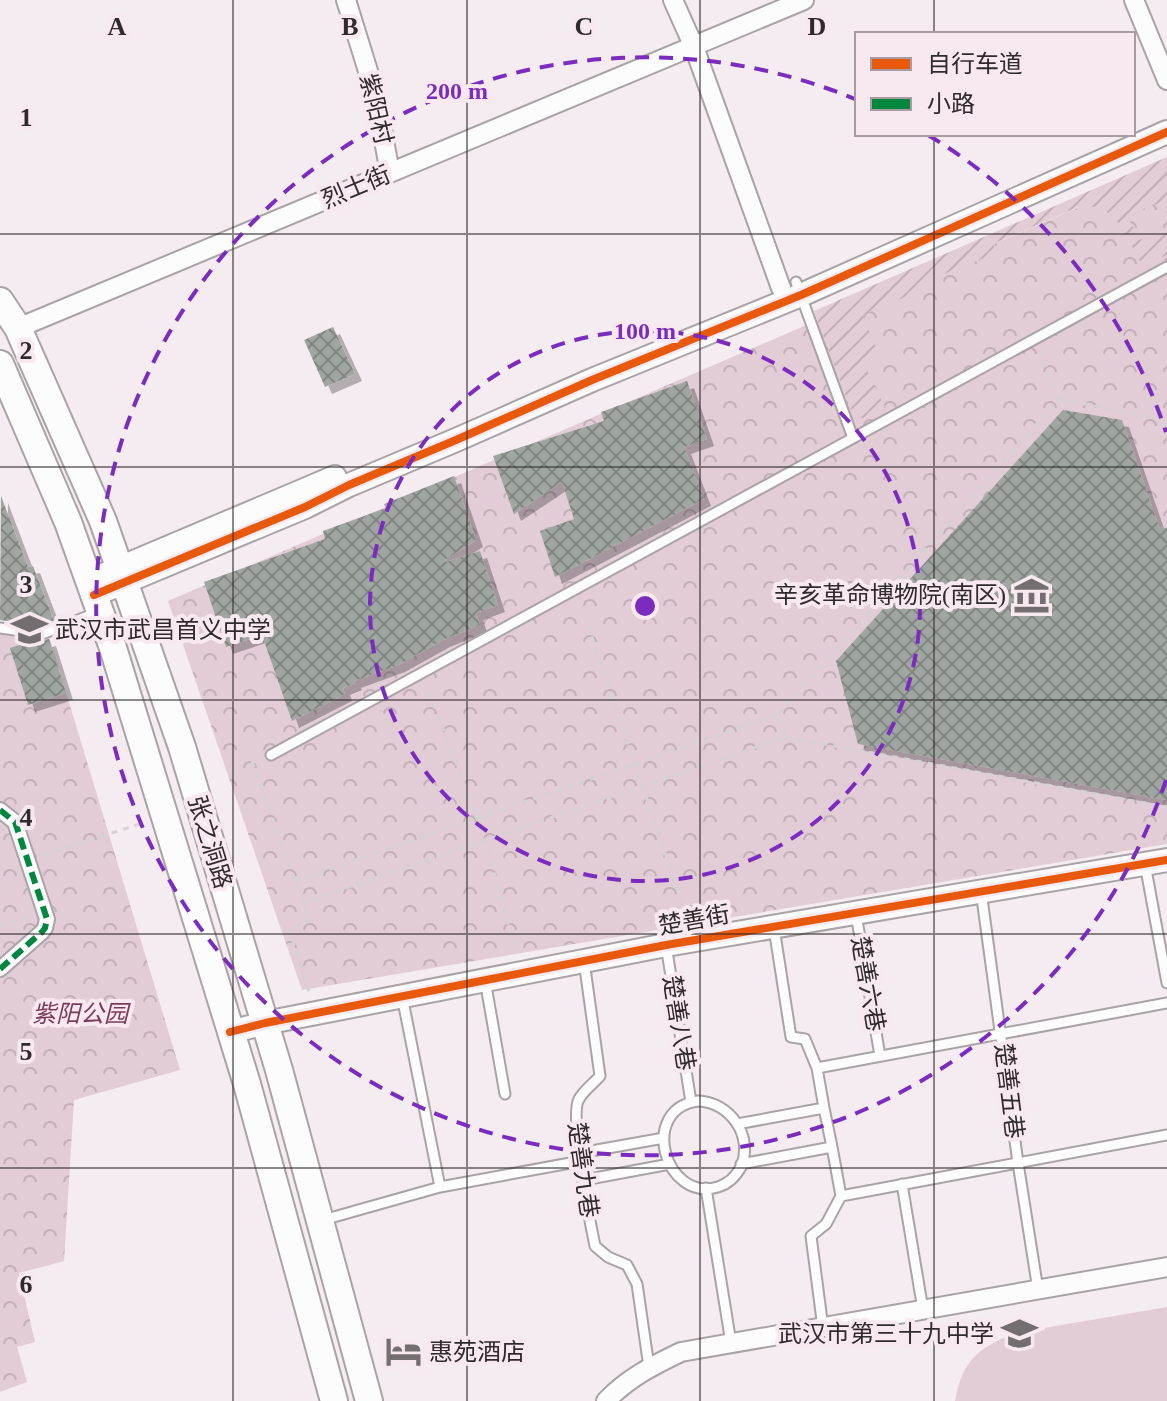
<svg xmlns="http://www.w3.org/2000/svg" width="1167" height="1401" viewBox="0 0 1167 1401" font-family="'Times New Roman','Noto Sans SC',serif">
<style>
.forest{fill:url(#forest-crowns)}
.garden{fill:url(#garden-furrows)}
.pitch{fill:#e2ccd6}
.building{fill:url(#building-cross-hatch);filter:url(#shadow)}
.lines{fill:none;stroke-linecap:round;stroke-linejoin:round}
.service-casing{stroke:#a9a3a6;stroke-width:13}
.pedestrian-casing{stroke:#a9a3a6;stroke-width:18}
.minor-casing{stroke:#a9a3a6;stroke-width:22}
.tertiary-casing{stroke:#a9a3a6;stroke-width:26}
.secondary-casing{stroke:#a9a3a6;stroke-width:30}
.path{stroke:#d5d2d4;stroke-width:3;stroke-dasharray:6 6;stroke-linecap:butt}
.service{stroke:#fdfcfd;stroke-width:9}
.pedestrian{stroke:#fdfcfd;stroke-width:14}
.minor{stroke:#fdfcfd;stroke-width:18}
.tertiary{stroke:#fdfcfd;stroke-width:22}
.secondary{stroke:#fdfcfd;stroke-width:26}
.quiet{stroke:#00873e;stroke-width:6;stroke-dasharray:12 6;stroke-linecap:butt}
.cycleway-casing{stroke:#f8e8ef;stroke-width:13}
.cycleway{stroke:#e8590c;stroke-width:8}
.grid{fill:none;stroke:#2f2a2c;stroke-width:2;stroke-opacity:0.55}
.ring{fill:none;stroke:#7b2cbf;stroke-width:4;stroke-dasharray:14 10}
.labels{text-anchor:middle;stroke-width:8;stroke-linejoin:round;paint-order:stroke}
.street-label{font-size:24px;fill:#2f2a2c;stroke:#f8e8ef}
.poi-label{font-size:24px;fill:#2f2a2c;stroke:#f8e8ef;text-anchor:end}
.park-label{font-size:24px;font-style:italic;fill:#7a3a5c;stroke:#f8e8ef}
.grid-label{font-size:26px;text-anchor:middle;font-weight:bold;fill:#2f2a2c;stroke:#f8e8ef;stroke-width:8;stroke-linejoin:round;paint-order:stroke}
.centre{fill:#7b2cbf;stroke:#f8e8ef;stroke-width:4}
.ring-label{font-size:24px;text-anchor:middle;font-weight:bold;fill:#7b2cbf;stroke:#f8e8ef;stroke-width:8;stroke-linejoin:round;paint-order:stroke}
</style>
<defs>
<pattern id="forest-crowns" width="20" height="18" patternUnits="userSpaceOnUse" patternTransform="scale(2)"><rect width="20" height="18" fill="#e2ccd6"/><path d="M2 6a3 3 0 1 1 6 0M12 15a3 3 0 1 1 6 0" fill="none" stroke="#c2afb8"/></pattern>
<pattern id="garden-furrows" width="10" height="10" patternUnits="userSpaceOnUse" patternTransform="scale(2)"><rect width="10" height="10" fill="#e2ccd6"/><path d="M-1 1l2-2M0 10L10 0M9 11l2-2" fill="none" stroke="#c2afb8"/></pattern>
<pattern id="building-cross-hatch" width="8" height="8" patternUnits="userSpaceOnUse" patternTransform="scale(2)"><rect width="8" height="8" fill="#a0a6a2"/><path d="M0 0l8 8M0 8l8-8" fill="none" stroke="#838784"/></pattern>
<filter id="shadow"><feDropShadow dx="7" dy="7" stdDeviation="0" flood-color="#0004"/></filter>
</defs>
<rect width="100%" height="100%" fill="#f4ecf0"/>
<path class="forest" d="M1167,169V844L302,990L168,601Z
M0,633L37,639L49,636L180,1070L74,1100L64,1261L19,1273L35,1342L17,1347L27,1382L0,1392Z"/>
<path class="garden" d="M1167,157V214L1162,202L1127,215L1139,240L1165,230L1167,234V255L1145,264L1139,260C1124,233 1116,201 1078,207L993,244L997,253L931,279L933,285L863,315L879,355L863,362L885,407L863,418L853,415L814,311Z"/>
<path class="pitch" d="M1167,1307V1401H955C962,1361 977,1349 1014,1333Z"/>
<path class="building" d="M333,327L355,374L325,387L304,340Z
M687,381L707,439L684,447L704,499L555,577L540,531L574,519L562,482L514,514L493,456L604,421L601,412Z
M1063,410L1122,420L1159,527L1167,528V800L858,744L836,661Z
M454,476L476,540L445,560L446,562L480,551L498,605L476,613L480,625L443,640L398,665L354,681L355,683L343,688L345,694L292,721L262,635L226,647L204,582L325,539L323,531L386,508L384,504Z
M1,496L28,567L33,566L54,621L41,626L0,620Z
M49,639L66,693L28,705L10,648L34,640L42,641Z"/>
<g class="lines">
<defs>
<path id="service" d="M796,282L853,438
M0,628L42,634L96,613
M271,755L1167,267
M1145,864L1167,983
M981,891L1018,1163L1038,1290
M856,914L880,1056
M774,928L791,1037L805,1039L817,1068
M666,945L691,1102
M584,961L600,1076C594,1083 584,1090 579,1099C569,1115 590,1222 595,1246L608,1257L627,1265L637,1284L649,1367
M485,980L505,1094
M402,996L440,1187
M698,1101C730,1102 754,1136 741,1167C736,1176 728,1184 718,1187C665,1203 638,1109 698,1101Z
M824,1108L832,1147
M737,1124L824,1108L817,1068L1167,1003
M580,1153L664,1138
M741,1164L832,1147L841,1196L1167,1135
M584,1180L670,1164
M902,1184L923,1310
M706,1188L731,1343
M323,1220L440,1187L581,1161
M823,1328L811,1236L826,1224L841,1196"/>
<path id="pedestrian" d="M0,810L15,822L47,919L45,928L42,932L0,969"/>
<path id="minor" d="M346,0L376,97L390,173
M673,0L694,47L781,288
M1134,0L1167,80
M18,328L804,0
M606,1401C628,1378 652,1366 681,1352L1167,1267"/>
<path id="tertiary" d="M89,581L335,477
M94,595L305,507L349,485L456,440L592,380L801,295L1167,132
M230,1032L265,1023L666,945L1167,860"/>
<path id="secondary" d="M0,301L18,328L103,521L182,747L279,1070L369,1401
M0,364L68,522L113,648L247,1084L334,1401"/>
</defs>
<use href="#service" class="service-casing"/>
<use href="#pedestrian" class="pedestrian-casing"/>
<use href="#minor" class="minor-casing"/>
<use href="#tertiary" class="tertiary-casing"/>
<use href="#secondary" class="secondary-casing"/>
<path class="path" d="M1059,399L1167,420
M588,625L686,915
M429,692L485,840L514,944
M779,714L1059,399L1041,353
M786,737L1167,807
M252,761L310,921L289,929L310,994
M43,855L143,823
M295,881L779,714L786,737L303,903
M0,926L30,916"/>
<use href="#service" class="service"/>
<use href="#pedestrian" class="pedestrian"/>
<use href="#minor" class="minor"/>
<use href="#tertiary" class="tertiary"/>
<use href="#secondary" class="secondary"/>
<path class="quiet" d="M0,810L15,822L47,919L45,928L42,932L0,969"/>
<defs>
<path id="cycleway" d="M94,595L305,507L349,485L456,440L592,380L801,295L1167,132
M230,1032L265,1023L666,945L1167,860"/>
</defs>
<use href="#cycleway" class="cycleway-casing"/>
<use href="#cycleway" class="cycleway"/>
</g>
<path class="grid" d="M233,0V1401M467,0V1401M700,0V1401M934,0V34M934,134V1401M0,234H1167M0,467H1167M0,700H1167M0,934H1167M0,1168H1167"/>
<g class="ring">
<circle cx="645" cy="606" r="275"/>
<path d="M1166 780A549 549 0 1 1 855 99M928 135A549 549 0 0 1 1166 432"/>
</g>
<defs>
<symbol id="museum-bare" viewBox="-9 -9 18 18"><path d="M0-6L6-3V-2H-6V-3ZM-5-1h2V3h-2ZM-1-1h2V3h-2ZM3-1h2V3H3ZM-6 4H6V6H-6Z" fill="#746e71" stroke="#f8e8ef" stroke-width="2.5" paint-order="stroke"/></symbol>
<symbol id="school-bare" viewBox="-9 -9 18 18"><path d="M0-5L7-2L0 1L-7-2ZM-4 1L0 2.5L4 1V4Q0 6-4 4Z" fill="#746e71" stroke="#f8e8ef" stroke-width="2.5" paint-order="stroke"/></symbol>
<symbol id="hotel-bare" viewBox="-9 -9 18 18"><path d="M-6-4.5h1.5V1H6V5H4.5V3h-9V5H-6ZM-4 0a1.8 1.8 0 1 1 3.6 0ZM.5 0V-2.5h3Q6-2.5 6 0Z" fill="#746e71" stroke="#f8e8ef" stroke-width="2.5" paint-order="stroke"/></symbol>
</defs>
<g fill-rule="evenodd">
<use href="#museum-bare" x="1006" y="570" width="51" height="51"/>
<use href="#school-bare" x="4" y="604" width="51" height="51"/>
<use href="#school-bare" x="994" y="1308" width="51" height="51"/>
<use href="#hotel-bare" x="378" y="1326" width="51" height="51"/>
</g>
<g class="labels">
<g class="street-label">
<text transform="translate(376 109) rotate(77)" y="8">紫阳村</text>
<text transform="translate(356 187) rotate(-23)" y="8">烈士街</text>
<text transform="translate(210 842) rotate(73)" y="8">张之洞路</text>
<text transform="translate(694 920) rotate(-10)" y="8">楚善街</text>
<text transform="translate(868 984) rotate(80)" y="8">楚善六巷</text>
<text transform="translate(679 1023) rotate(81)" y="8">楚善八巷</text>
<text transform="translate(1009 1091) rotate(83)" y="8">楚善五巷</text>
<text transform="translate(583 1170) rotate(82)" y="8">楚善九巷</text>
</g>
<g class="poi-label">
<text x="1006" y="603">辛亥革命博物院(南区)</text>
<text x="55" y="638" text-anchor="start">武汉市武昌首义中学</text>
<text x="994" y="1342">武汉市第三十九中学</text>
<text x="429" y="1360" text-anchor="start">惠苑酒店</text>
</g>
<g class="park-label">
<text x="80" y="1022">紫阳公园</text>
</g>
</g>
<g class="grid-label">
<text x="117" y="35">A</text>
<text x="350" y="35">B</text>
<text x="584" y="35">C</text>
<text x="817" y="35">D</text>
<text x="26" y="126">1</text>
<text x="26" y="359">2</text>
<text x="26" y="593">3</text>
<text x="26" y="826">4</text>
<text x="26" y="1060">5</text>
<text x="26" y="1293">6</text>
</g>
<circle cx="645" cy="606" r="12" class="centre"/>
<g class="ring-label">
<text x="457" y="99">200 m</text>
<text x="645" y="339">100 m</text>
</g>
<rect x="855" y="32" width="280" height="104" fill="#f8e8ef" stroke="#a89ca1" stroke-width="2"/>
<rect x="871" y="58" width="40" height="12" fill="#e8590c" stroke="#a89ca1" stroke-width="2"/>
<text x="927" y="72" font-size="24" fill="#2f2a2c">自行车道</text>
<rect x="871" y="98" width="40" height="12" fill="#00873e" stroke="#a89ca1" stroke-width="2"/>
<text x="927" y="112" font-size="24" fill="#2f2a2c">小路</text>
</svg>
